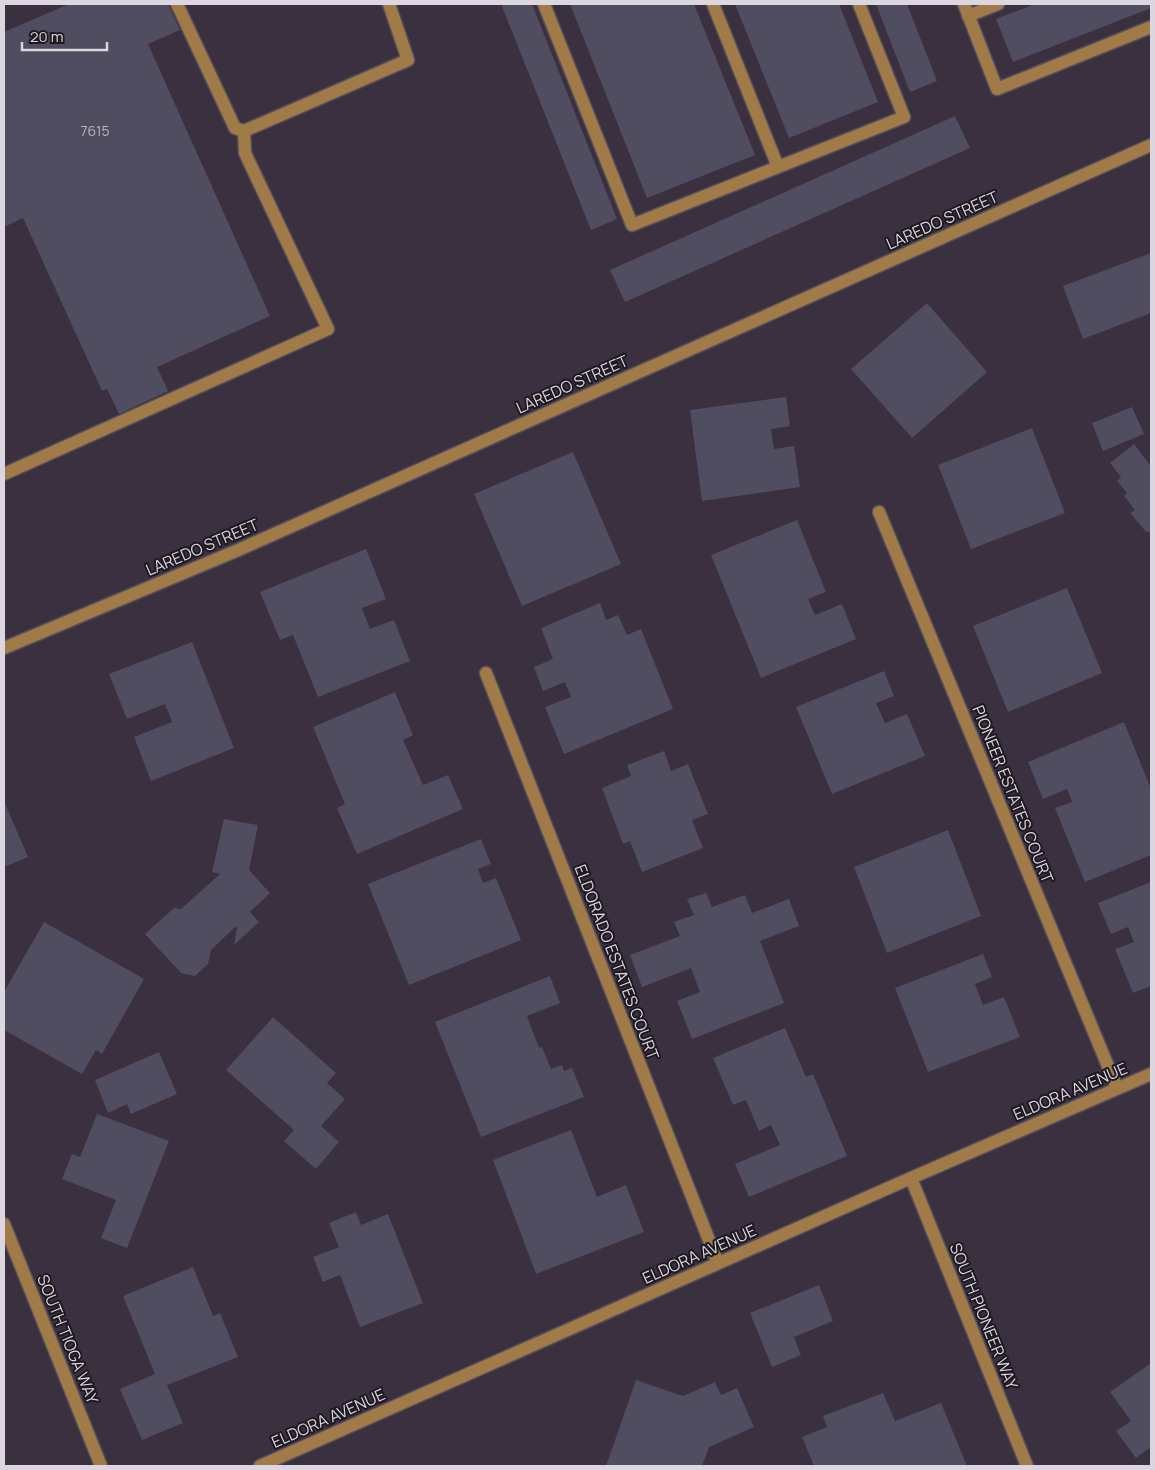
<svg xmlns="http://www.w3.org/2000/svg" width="1155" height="1470" viewBox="0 0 1155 1470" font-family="Manrope,sans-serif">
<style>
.building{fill:#4f4d5f}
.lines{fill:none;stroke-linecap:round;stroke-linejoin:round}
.minor-casing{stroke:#574e5c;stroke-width:15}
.minor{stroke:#a07b47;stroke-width:12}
.labels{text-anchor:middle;stroke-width:4;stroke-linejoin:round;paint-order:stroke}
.number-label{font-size:14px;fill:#b9b4c0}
.street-label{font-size:16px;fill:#dcd6e0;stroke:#1f1a21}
</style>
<rect width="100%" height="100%" fill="#3a303f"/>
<path class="building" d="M69,4H168L180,30L148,44L270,316L157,367L168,391L119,414L107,389L102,391L23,218L4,227V32Z
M501,4H532L617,219L591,230Z
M570,4H694L755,155L647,198Z
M735,4H839L878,102L789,138Z
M876,4H907L937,81L910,92Z
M1035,4H1151V8L1013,62L996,19Z
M955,116L970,148L625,302L610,270Z
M1151,253V313L1083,339L1063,286Z
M927,303L987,372L912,438L851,369Z
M786,397L790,426L771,429L774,449L794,446L800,487L702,501L690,410Z
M1132,407L1144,434L1103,451L1092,423Z
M1032,428L1065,513L971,549L938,465Z
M1134,444L1149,464L1151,462V535L1148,531L1146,532L1130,513L1135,510L1124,496L1127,493L1117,481L1121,477L1110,463Z
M573,452L621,564L522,606L474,494Z
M797,520L826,592L808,599L815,615L842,604L856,639L761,678L711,555Z
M366,549L386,599L362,608L370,629L394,620L410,661L318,697L293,635L280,640L260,592Z
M1067,588L1102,673L1008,712L973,626Z
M600,603L606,620L618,615L627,635L641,629L673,709L564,754L545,707L571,697L565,682L543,691L534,667L553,659L541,628Z
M192,642L234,748L151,781L134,737L172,722L165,704L127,719L109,674Z
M884,671L894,696L876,703L885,723L907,714L925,756L832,794L796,707Z
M395,692L413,735L403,740L423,785L448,775L463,809L357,854L337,808L345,804L313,727Z
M1124,722L1151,789V855L1085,882L1055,808L1072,802L1067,789L1043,799L1028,762Z
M664,751L671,771L688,764L708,814L692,820L703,848L642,872L630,841L623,844L602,788L631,776L627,765Z
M4,801L28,857L4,867Z
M224,819L258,825L249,870L270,893L250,912L259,922L234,945L237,928L235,927L211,950L208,964L195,976L181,973L145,934L174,908L181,909L220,874L212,872Z
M948,830L981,916L887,953L854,867Z
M481,839L491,864L478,869L483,883L496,878L521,940L409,985L368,884Z
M1151,882V986L1133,993L1115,949L1134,942L1128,927L1111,934L1098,903Z
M706,893L712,907L745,895L752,913L789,899L799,926L760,941L784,1003L692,1039L677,1001L700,992L691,968L642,987L630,955L680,936L674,922L694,915L687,899Z
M44,922L144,979L102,1054L96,1050L82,1074L4,1030V992Z
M983,954L992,977L975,984L983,1005L1004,997L1020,1037L928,1072L895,988Z
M550,976L560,1003L527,1016L539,1048L542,1047L551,1069L562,1065L564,1071L572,1068L584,1097L481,1137L435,1022Z
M273,1017L336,1073L327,1083L345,1099L321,1126L339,1142L316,1169L284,1141L294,1130L226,1070Z
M785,1028L806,1077L813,1074L847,1156L749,1197L735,1164L780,1145L771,1125L759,1131L746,1100L733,1105L713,1058Z
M159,1052L177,1094L131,1114L127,1104L108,1113L95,1080Z
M97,1114L169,1141L127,1248L101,1238L116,1200L62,1179L72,1154L80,1157Z
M571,1130L597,1197L626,1185L644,1232L536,1274L493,1160Z
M356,1212L361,1225L388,1214L423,1303L360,1327L340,1275L323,1282L313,1257L339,1247L329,1223Z
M193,1267L213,1316L220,1313L238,1357L167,1385L183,1423L142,1440L120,1389L155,1374L123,1296Z
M819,1285L833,1321L794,1337L801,1355L772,1367L750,1313Z
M1151,1363V1447L1136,1458L1116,1431L1131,1421L1110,1392Z
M636,1380L683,1396L715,1382L721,1395L737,1388L754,1427L709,1447L702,1466H606Z
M883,1393L895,1421L941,1403L967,1466H814L802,1437L827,1427L823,1416Z"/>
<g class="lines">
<defs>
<path id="minor" d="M177,4L235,128L244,131L408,60L389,4
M544,4L632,225L778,167L713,4
M964,4L997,89L1151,27
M968,16L998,4
M778,167L904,117L859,4
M4,474L328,329L245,153L244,131
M879,512L1117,1088
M4,648L236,551L1151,145
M486,673L718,1263
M911,1178L1027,1466
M4,1224L101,1466
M260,1466L911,1178L1151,1074"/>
</defs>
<use href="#minor" class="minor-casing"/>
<use href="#minor" class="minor"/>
</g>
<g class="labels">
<g class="number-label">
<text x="95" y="136">7615</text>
</g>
<g class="street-label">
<text transform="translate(942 220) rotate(-24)" y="6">LAREDO STREET</text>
<text transform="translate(572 384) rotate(-24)" y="6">LAREDO STREET</text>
<text transform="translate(202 547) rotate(-23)" y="6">LAREDO STREET</text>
<text transform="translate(1013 794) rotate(68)" y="6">PIONEER ESTATES COURT</text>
<text transform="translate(617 962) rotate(69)" y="6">ELDORADO ESTATES COURT</text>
<text transform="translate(1070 1091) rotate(-23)" y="6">ELDORA AVENUE</text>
<text transform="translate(699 1254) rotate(-24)" y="6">ELDORA AVENUE</text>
<text transform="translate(984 1316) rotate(68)" y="6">SOUTH PIONEER WAY</text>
<text transform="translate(68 1339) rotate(68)" y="6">SOUTH TIOGA WAY</text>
<text transform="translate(328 1418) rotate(-24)" y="6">ELDORA AVENUE</text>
</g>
</g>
<rect width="1155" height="1470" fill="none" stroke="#dcd6e0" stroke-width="10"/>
<path d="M22 42v8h85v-8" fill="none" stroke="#dcd6e0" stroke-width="2.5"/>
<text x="30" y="42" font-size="15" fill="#dcd6e0" stroke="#1f1a21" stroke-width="4" paint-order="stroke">20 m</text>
</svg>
